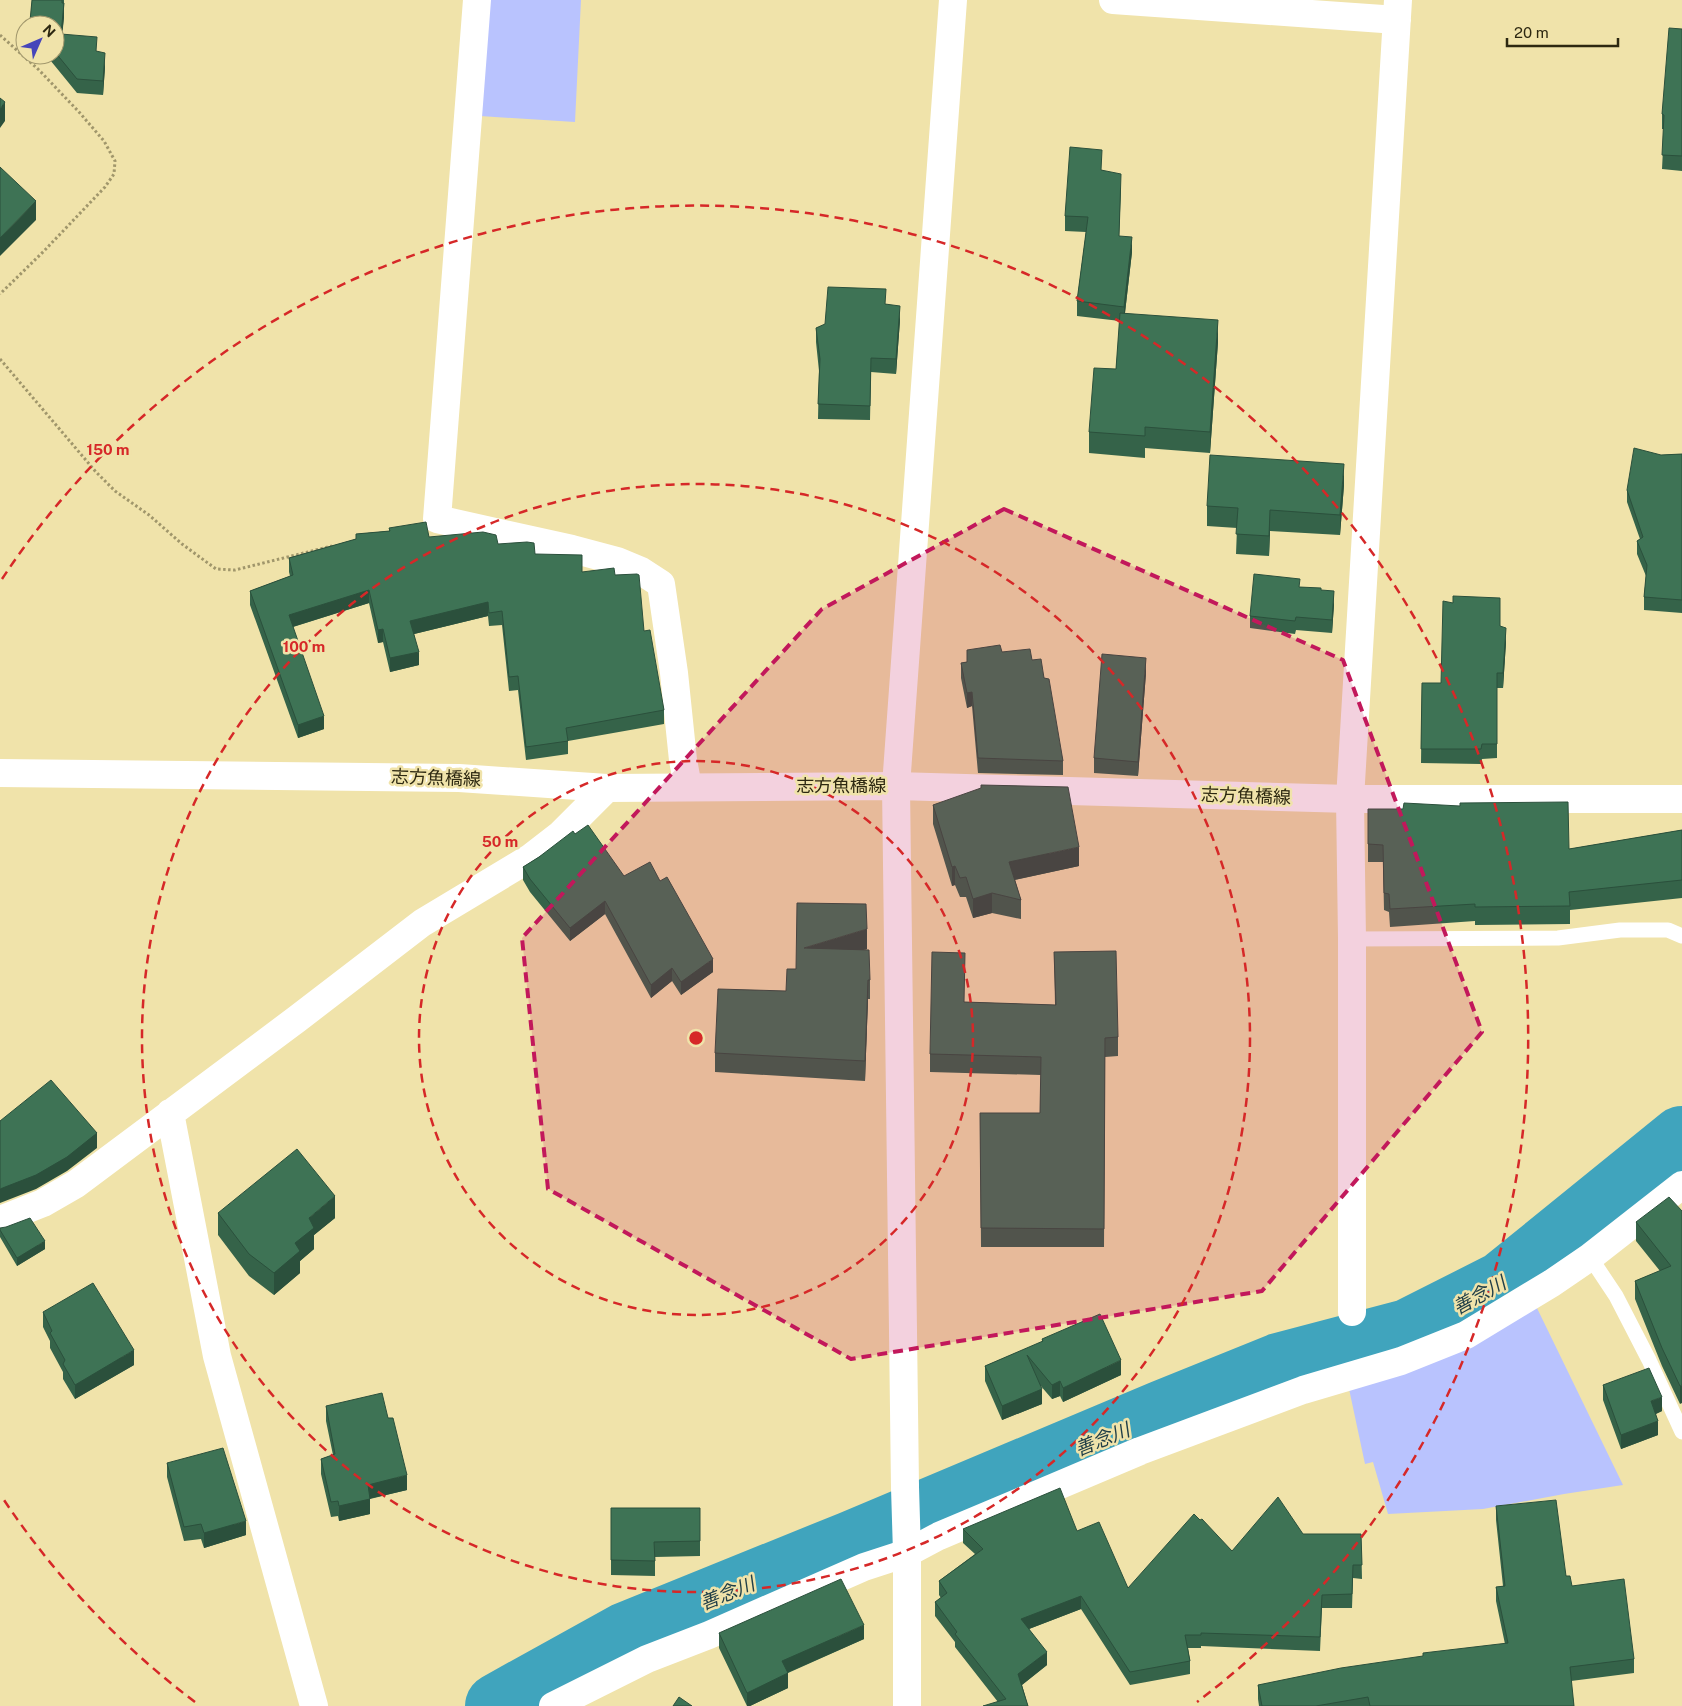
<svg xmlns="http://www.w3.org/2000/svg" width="1682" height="1706" viewBox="0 0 1682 1706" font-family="'Public Sans','Noto Sans JP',sans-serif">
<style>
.green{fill:#b9c3fe}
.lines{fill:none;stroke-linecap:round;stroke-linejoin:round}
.river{stroke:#40a4bd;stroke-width:66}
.path{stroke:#a0966b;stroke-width:3;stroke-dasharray:2.5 2.5;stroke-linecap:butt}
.service{stroke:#fff;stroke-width:15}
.minor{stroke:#fff;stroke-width:28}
.tertiary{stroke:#fff;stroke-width:28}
.secondary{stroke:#fff;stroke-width:28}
.wall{fill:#356349}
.shaded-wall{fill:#2b503c}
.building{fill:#3e7355;stroke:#2b503c}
.marked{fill:#c2185b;fill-opacity:0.2;stroke:#c2185b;stroke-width:4;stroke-dasharray:10 6;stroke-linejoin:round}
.ring{fill:none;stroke:#d62828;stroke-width:2.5;stroke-dasharray:9 6}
.labels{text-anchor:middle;stroke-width:5;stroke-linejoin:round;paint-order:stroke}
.street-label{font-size:18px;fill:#2d2811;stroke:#f0e3aa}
.water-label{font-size:19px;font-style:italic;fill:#213f48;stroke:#f0e3aa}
.centre{fill:#d62828;stroke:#f0e3aa;stroke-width:2.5}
.ring-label{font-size:15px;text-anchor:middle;font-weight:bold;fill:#d62828;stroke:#f0e3aa;stroke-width:5;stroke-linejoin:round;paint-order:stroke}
</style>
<rect width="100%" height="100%" fill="#f0e3aa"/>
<path class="green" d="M486,0H581L575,122L480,116Z
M1535,1304L1623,1485L1564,1494L1483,1509L1388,1514L1373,1462L1365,1464L1348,1384Z"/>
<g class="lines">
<path class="river" d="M498,1706L626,1635L851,1544L1163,1413L1279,1366L1408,1332L1503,1284L1682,1139"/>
<path class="path" d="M0,35L39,70L79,112L104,141L115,161L114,174L105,187L44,251L0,294
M0,359L96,472L115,491L149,515L182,544L216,569L235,570L332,546"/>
<path class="service" d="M1352,939L1558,938L1620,930H1668L1682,936
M1590,1257L1616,1296L1649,1360L1682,1432"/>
<path class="minor" d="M477,0L437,519L572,549L617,561L641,571L661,584L674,673L683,760L688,787
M1113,0L1397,20
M170,1113L217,1356L314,1706
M0,1220L43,1203L76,1184L297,1019L422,923L530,858L561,834L607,788
M1352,1312V939L1350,799L1398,0
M905,1487L896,786L953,0
M553,1706L647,1659L709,1635L864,1567L907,1553L939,1536L1140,1451L1303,1390L1401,1361L1466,1335L1552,1283L1590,1257L1682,1185"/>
<path class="tertiary" d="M905,1487L907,1553V1706"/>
<path class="secondary" d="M0,773L459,778L607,788L896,786L1350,799H1682"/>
</g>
<path class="wall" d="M32,0H64V17L62,34L97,52L105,67L103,95L77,93L46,55H55V25H30Z
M1682,29V171L1662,169L1664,129H1662V114Z
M1102,170L1121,189L1119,236L1132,252L1125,313L1218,342L1210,453L1145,448V458L1089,453V432L1116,369L1120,321L1077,316V301L1086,232L1065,231V216Z
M886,304L900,320L896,374L871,372L870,420L818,419L819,371L816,342V328Z
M1682,454V613L1644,610V597L1646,576L1637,554V541L1640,539L1627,502V490L1661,455Z
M1344,485L1340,535L1270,531L1269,556L1236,554L1237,528L1207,526V506Z
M389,528L429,537L498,544L535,554L582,572L615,575L644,631L664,710V724L568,741V754L526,760L518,690L509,691L502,625L489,626L488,616L414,634L419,665L390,672L383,642L378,643L369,603L293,627L324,729L298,738L250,605V591L290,576L289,572V558L356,539V534L389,531Z
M1300,587L1321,590L1334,604L1332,633L1296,630L1295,634L1250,628V616Z
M1500,626L1506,642L1503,688H1497V758L1482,759L1481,764L1421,763L1422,683H1441Z
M967,650L1002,652L1032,660L1044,678L1063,761V775L978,773L972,706L967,708L961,678V663L967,662Z
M1146,673L1138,776L1094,773V758Z
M933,805L1079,866L1015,880L1021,900V919L992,913L973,918L966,897H960L955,885L952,886L933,824Z
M1368,809L1569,849L1682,830V898L1570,910V924L1475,925V921L1390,927L1389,912L1384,910L1383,862H1368Z
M575,834L624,876L660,881L713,972L681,995L672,981L651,998L605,914L570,941L530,892L523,880V867Z
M865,949L870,980V999H868L865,1081L715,1072V1053L786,991L796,969L867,949Z
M1054,952L1118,1037V1056L1105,1057L1104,1247H981L980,1113H1040L1041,1075L930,1072V1054L964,1002L1055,1005Z
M1682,1211L1680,1404L1662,1366L1635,1299V1281L1660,1271L1636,1241V1222Z
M218,1213L335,1218L314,1235V1249L300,1261V1273L274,1295L249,1276L218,1235Z
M0,1228L45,1249L17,1266L0,1237Z
M43,1312L134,1365L75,1399L63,1379V1372L50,1348V1341L43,1327Z
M1042,1339L1121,1375L1063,1402L1060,1396L1052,1399L1040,1385L1042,1404L1002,1420L985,1381V1366L1042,1342Z
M1603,1385L1662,1411L1656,1414L1658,1435L1621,1449L1603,1400Z
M326,1406L407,1490L370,1499V1514L339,1521L338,1516L331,1517L321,1474V1459L333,1455L326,1421Z
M167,1463L246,1535L204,1548L201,1539L184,1541L167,1477Z
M1496,1506L1566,1576L1572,1586L1634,1659V1673L1571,1681L1574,1706H1259L1258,1699V1685L1505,1644L1496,1601V1587L1503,1586L1496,1520Z
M611,1508H700V1556L655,1557V1576L611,1575Z
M1200,1520L1232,1551L1303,1534H1361L1362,1579L1353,1578L1352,1608H1322L1320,1651L1201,1646V1648H1188L1190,1661V1674L1130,1685L1081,1609L1029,1629L1047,1665L1022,1685L1028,1706L998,1702L955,1647V1642L935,1616V1602L941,1598L939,1595V1581L975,1554L963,1543V1529L1077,1531L1128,1588Z
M719,1633L864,1639L788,1673V1688L750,1706H747L719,1648Z"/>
<path class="shaded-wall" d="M64,3V17L61,48V34Z
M105,53V67L103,95V81Z
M5,102V121L0,128V109Z
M36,201V220L0,256V238Z
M1132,237V252L1124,321V307Z
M900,306V320L896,374V359Z
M1218,320V342L1210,453V432Z
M1344,464V485L1340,535V515Z
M1270,510V531L1269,556V536Z
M369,590V603L289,628V615Z
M1334,591V604L1332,633V620Z
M488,602V616L410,635V621Z
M1506,628V642L1503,688V673Z
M383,629V642L378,643V630Z
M419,652V665L390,672V658Z
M1146,658V673L1138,776V762Z
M972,692V706L967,708V693Z
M324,716V729L298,738V725Z
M1079,847V866L1009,881V862Z
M955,866V885L952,886V867Z
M992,893V913L973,918V899Z
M605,901V914L570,941V928Z
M867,929V949L804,967V948Z
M713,959V972L681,995V982Z
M672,968V981L651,998V985Z
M868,980V999L865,1081V1061Z
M97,1133V1148L67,1171L36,1189L0,1203V1189Z
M335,1196V1218L314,1235V1249L300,1261V1273L274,1295V1273L295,1243L309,1218Z
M45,1241V1249L17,1266V1258Z
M134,1350V1365L75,1399V1385Z
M1121,1360V1375L1063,1402V1388Z
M1060,1381V1396L1052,1399V1385Z
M1682,1385V1403L1680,1404V1386Z
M1042,1389V1404L1002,1420V1406Z
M1662,1397V1411L1651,1416V1401Z
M1658,1421V1435L1621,1449V1435Z
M407,1475V1490L368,1499V1485Z
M370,1499V1514L339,1521V1506Z
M246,1521V1535L204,1548V1533Z
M1081,1596V1609L1021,1632V1619Z
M864,1625V1639L782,1675V1661Z
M1047,1652V1665L1018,1688V1674Z
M788,1673V1688L750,1706H747V1693Z"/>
<path class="building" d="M32,0H62V3H64L61,34L97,37L96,51L105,53L103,81L77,79L55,52V25H33L30,21Z
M1669,28L1682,29V156L1662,155L1664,115L1662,114Z
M0,98L5,102L0,109Z
M1070,147L1102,150L1101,170L1121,174L1119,236L1132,237L1124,307L1077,301L1088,217L1065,216Z
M0,167L36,201L0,238Z
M828,287L886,289L885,304L900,306L896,359L871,358L870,406L818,404L820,359L816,328L825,324Z
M1120,313L1218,320L1210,432L1145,427V436L1089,432L1094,368L1116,369Z
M1634,448L1661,455L1682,454V600L1644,597L1647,565L1637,541L1643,537L1627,490Z
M1210,455L1344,464L1340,515L1270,510L1269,536L1236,534L1238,508L1207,506Z
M426,522L429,537L483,532L496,535L498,544L527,542L534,543L535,554L582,555V572L614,568L615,575L637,574L639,575L644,631L650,630L664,710L566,728L568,741L526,747L518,676L509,677L502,611L489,613L488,602L410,621L419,652L390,658L383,629L378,630L369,590L289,615L324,716L298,725L250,591L293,575L289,558L356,539V534L390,531L389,528Z
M1254,574L1300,579L1299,587L1321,588V590L1334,591L1332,620L1296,617L1295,621L1250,616Z
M1453,596L1500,598V626L1506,628L1503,673H1497V744H1482L1481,749H1421L1422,683H1441L1443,601L1453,603Z
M1000,645L1002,652L1030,649L1032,660L1041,659L1044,678L1049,679L1063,761L978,758L972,692L967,693L961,663L967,662V650Z
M1102,654L1146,658L1138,762L1094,758Z
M981,785L1068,787L1079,847L1009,862L1021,900L992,893L973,899L966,877L960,878L955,866L952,867L933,805L981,788Z
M1568,802L1569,849L1682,830V880L1569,892L1570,906L1475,907V904L1390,909L1389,894L1384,893L1383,845L1368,844V809H1403L1404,803L1460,806V803Z
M588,825L624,876L650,862L660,881L667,877L713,959L681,982L672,968L651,985L605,901L570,928L530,879L523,867L539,857L573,831L575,834Z
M797,903L866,904L867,929L804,948L869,950L870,980H868L865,1061L715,1053L718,989L786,991L787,969H796Z
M1116,951L1118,1037L1105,1038L1104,1229L981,1228L980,1113H1040L1041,1057L930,1054L932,952L965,953L964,1002L1056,1005L1054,952Z
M51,1080L97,1133L67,1157L36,1175L0,1189V1121Z
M297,1149L335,1196L309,1218L314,1228L295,1243L300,1251L274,1273L249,1254L218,1213Z
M1669,1197L1682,1211V1385L1680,1386L1662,1348L1635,1281L1671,1266L1636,1222Z
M30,1218L45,1241L17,1258L0,1230V1228L6,1227Z
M93,1283L134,1350L75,1385L63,1364L65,1360L50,1333L52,1331L43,1312Z
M1100,1314L1121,1360L1063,1388L1060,1381L1052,1385L1027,1355L1042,1389L1002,1406L985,1366L1043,1341L1042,1339Z
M1649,1368L1662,1397L1651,1401L1658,1421L1621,1435L1603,1385Z
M382,1393L388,1418H393L407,1475L368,1485L370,1499L339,1506L338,1501L331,1502L321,1459L335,1454L326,1406Z
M223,1448L246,1521L204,1533L201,1524L184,1527L167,1463Z
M1060,1488L1077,1531L1099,1522L1128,1588L1194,1514L1200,1520L1202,1519L1232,1551L1278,1497L1303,1534H1361L1362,1565H1353L1352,1594L1322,1595L1320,1637L1201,1633V1635H1185L1190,1661L1130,1672L1081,1596L1021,1619L1047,1652L1018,1674L1028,1706H983L1006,1699L955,1634L957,1632L935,1602L947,1593L939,1581L983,1549L963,1529Z
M1556,1500L1566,1576H1570L1572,1586L1624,1579L1634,1659L1570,1667L1574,1706H1370L1368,1697L1316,1706H1262L1258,1685L1341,1668L1423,1656V1653L1508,1643L1496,1587L1505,1586L1496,1506Z
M611,1508H700V1541L654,1542L655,1561L611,1560Z
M841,1579L864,1625L782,1661L788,1673L747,1693L719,1633Z
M679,1697L692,1706H673Z"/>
<path class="marked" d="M1004,509L1343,660L1482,1032L1262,1291L851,1359L548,1189L522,938L822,609Z"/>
<g class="ring">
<circle cx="696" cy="1038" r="277"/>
<circle cx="696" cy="1038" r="554"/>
<path d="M195 1702A832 832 0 0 1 2 1497M2 579A832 832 0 1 1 1197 1702"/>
</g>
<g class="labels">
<g class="street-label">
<text transform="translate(436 778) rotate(2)" y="6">志方魚橋線</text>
<text x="841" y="792">志方魚橋線</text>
<text transform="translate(1246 796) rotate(2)" y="6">志方魚橋線</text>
</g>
<g class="water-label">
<text transform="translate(1479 1295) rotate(-29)" y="7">善念川</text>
<text transform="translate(1102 1439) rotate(-22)" y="7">善念川</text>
<text transform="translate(727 1593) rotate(-22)" y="7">善念川</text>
</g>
</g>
<circle cx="696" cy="1038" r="8" class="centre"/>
<g class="ring-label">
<text x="108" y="455">150 m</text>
<text x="304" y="652">100 m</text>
<text x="500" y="847">50 m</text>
</g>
<g transform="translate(40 40) rotate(45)"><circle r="24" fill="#f0e3aa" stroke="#a2986d"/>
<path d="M0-4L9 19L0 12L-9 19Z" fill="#4645ba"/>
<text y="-8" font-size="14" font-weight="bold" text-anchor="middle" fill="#2d2811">N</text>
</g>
<path d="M1507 38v8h111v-8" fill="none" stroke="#2d2811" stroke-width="2.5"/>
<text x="1514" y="38" font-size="15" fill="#2d2811" stroke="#f0e3aa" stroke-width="4" paint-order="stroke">20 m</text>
</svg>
